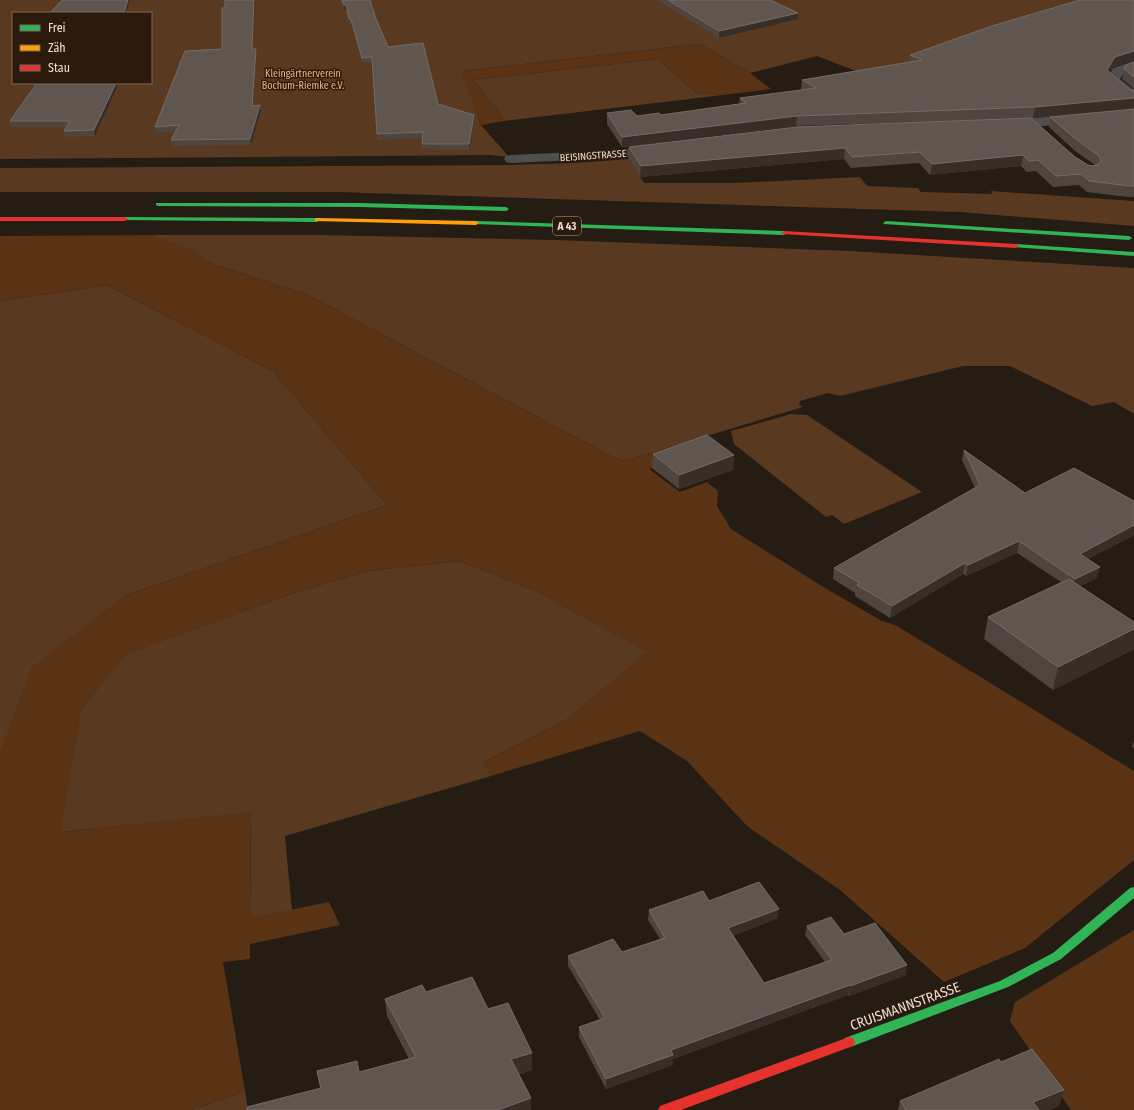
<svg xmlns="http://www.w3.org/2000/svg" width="1134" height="1110" viewBox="0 0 1134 1110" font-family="'Fira Sans Condensed',sans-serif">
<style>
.green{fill:#5a3921;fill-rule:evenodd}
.forest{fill:#5a3315}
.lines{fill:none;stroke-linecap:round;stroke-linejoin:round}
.street{fill:#4c4e4f;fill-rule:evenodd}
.fast{fill:#30b455;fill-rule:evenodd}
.slow{fill:#ff9f0a;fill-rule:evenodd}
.jam{fill:#e5322d;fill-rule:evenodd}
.wall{fill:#4f453f}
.shaded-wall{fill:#372e27}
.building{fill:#605650;stroke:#756b65}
.labels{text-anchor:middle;stroke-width:3;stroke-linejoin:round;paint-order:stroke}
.far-park-label{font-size:10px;fill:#f6b282;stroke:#2c1b0d}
.far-street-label{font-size:10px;fill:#ebded6;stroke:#2c1b0d}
.shield{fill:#2c1b0d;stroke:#b2a49a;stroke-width:1}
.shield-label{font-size:11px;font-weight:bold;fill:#ebded6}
.near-street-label{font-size:14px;fill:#ebded6;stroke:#2c1b0d}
</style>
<rect width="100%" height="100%" fill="#251c14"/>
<path class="green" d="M0,0H1134L972,113L981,121L850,124L884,82L817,56L750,73L700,44L462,71L481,125L509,157L490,155L0,159ZM13,13H151V83H13Z
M658,59L696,93L723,95L504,121L502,116L473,80Z
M629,159L644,183H734L860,177L867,186L918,188L921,192L992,194L991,191L1134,201V226L960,212L337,192H0V168L509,165L575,163Z
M153,235H319L554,240L850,251L1134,268V414L1114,402L1092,406L1010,366H963L840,396L828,393L800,401L799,404L803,407L624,461L611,456L306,294L207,262Z
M107,285L273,371L387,505L124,596L0,752V301Z
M791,414L807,415L922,492L844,524L832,515L826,517L734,444L731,431Z
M460,561L538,592L648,652L566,720L484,762L491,776L285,836L292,911L250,918L251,813L60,832L81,709L126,654L294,593L367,571Z
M245,1091L248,1110H191Z"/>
<path class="forest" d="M700,44L750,73L771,89L723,95L696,93L658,59L473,80L502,116L504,121L481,125L461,71Z
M153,235L198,252L207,262L306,294L611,456L624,461L708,436L717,443L649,469L680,492L707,482L718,491L717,506L731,529L825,588L882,621L897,626L1134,771V860L1025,948L944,982L840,890L747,826L687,761L640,731L491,776L484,762L566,720L647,652L538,592L460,561L367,571L294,593L127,654L81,709L61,832L251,812L250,918L329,902L340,925L250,944V959L223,962L245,1091L191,1110H0V752L31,668L124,596L387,505L273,371L107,285L0,301V236Z
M1134,930V1110H1071L1010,1021L1015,1002Z"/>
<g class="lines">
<path class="street" d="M1134,61V69L1123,74L1120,79L1134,90V100L1129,99L1106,80L1113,68Z
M1134,110V118L1033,127H1001L999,124L1001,121L1006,120Z
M659,146L664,147L666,150L664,153L599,159L511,163L506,162L504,159L506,156L511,155L599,151Z"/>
<path class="fast" d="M156,203H360L506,207L509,209L506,211L360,207L158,206L156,205Z
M125,217L317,218L320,220L317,222L123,220V218Z
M476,221L784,231L787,233L784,235L474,224L473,223Z
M886,221L1129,236L1132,238L1129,240L884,224L883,223Z
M1016,244L1134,252V256L1014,247V245Z
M1134,887V898L1061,959L1008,987L853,1046L849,1047L845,1046L843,1042L845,1038L1000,981L1053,953L1130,888Z"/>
<path class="slow" d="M317,218L476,221L479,223L476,225L315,221V219Z"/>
<path class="jam" d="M0,217H125L128,219L125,221H0Z
M784,231L1016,244L1019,246L1016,248L782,234L781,233Z
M849,1037L853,1038L855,1042L853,1046L681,1110H658L660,1106Z"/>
</g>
<path class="wall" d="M341,0H370L376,19L388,47L438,104L474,121L469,150L422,149V138L377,140L373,63H362L352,24H350L347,10H344Z
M657,0H770L798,19L719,38Z
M1134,0V60L1113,67L1109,72L1134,98V109L1033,118L796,126L622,147L607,124V113L637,116L661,115L739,104L740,98L801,90L802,80L909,62L910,55Z
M225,8L253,49H256V54L253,106L260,105L261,111L251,145L172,146L171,140L176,131L156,133L155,127L222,49Z
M1134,62V89L1122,79L1124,69Z
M37,83H119L95,136L65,137L64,131L67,127H11L10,121Z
M1134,109V197H1127L1087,192L1079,185L1053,187L1036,171L1027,172L1021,166L930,175L919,163L851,168L844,159L640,177L628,158L629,147L797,127L1075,157L1088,165L1093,166L1095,165L1075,151L1049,127L1050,117Z
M964,450L1025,493L1134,501V535L1088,559L1097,578L1080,586L1134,649L1053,690L984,639L988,617L1061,582L1017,553L966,576L963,574L890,618L855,596V593L833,579L834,568L975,488L962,460Z
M653,454L734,455L733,470L679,489L652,468Z
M1134,741V748L1132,747Z
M709,901L778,918L733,936L764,983L825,962L805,935L807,926L844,934L906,975L849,996L848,995L673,1059V1065L606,1089L579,1037V1027L600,1020L568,966V956L622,952L660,939L648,920L649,910Z
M426,992L488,1009L532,1053V1070L519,1074L320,1088L317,1071L359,1072L409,1059L387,1016L385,999Z
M1001,1062L1059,1106L1048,1110H898L900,1101Z"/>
<path class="shaded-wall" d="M128,0H130L126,13H124Z
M254,0H255L252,55V49Z
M344,5H346L347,10H344Z
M798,13V19L719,38V31Z
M256,49V54L252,111V106Z
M1134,51V60L1113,67L1105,80L1107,70L1115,57Z
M116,83H119L95,136L94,130Z
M1134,98V109L1033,118L1035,107Z
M260,105L261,111L251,145L250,139Z
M474,115V121L469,150V144Z
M797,116L796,126L622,147V137Z
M845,148L844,159L640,177L641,166Z
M1023,155L1021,166L930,175L932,164Z
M734,455L733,470L679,489V475Z
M1134,525V535L1077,565L1080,554Z
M1019,541L1017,553L966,576L968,565Z
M965,563L963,574L890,618L892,606Z
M1100,567L1097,578L1072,590L1075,579Z
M1134,629V649L1053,690L1058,667Z
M779,909L778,918L728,938V928Z
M907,965L906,975L849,996L850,986Z
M850,985L848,995L673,1059V1065L606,1089V1079L671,1050Z
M532,1053V1070L512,1077L511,1059Z
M1064,1090L1059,1106L1048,1110H1030L1033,1102Z
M531,1098V1110H498Z"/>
<path class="building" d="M62,0H128L124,13H50Z
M225,0H254L252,49H256L252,106L260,105L250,139L171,140L179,125L155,127L185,51L222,49V8H225Z
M342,0H370L376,19L388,47L423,43L438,104L474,115L469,144H422L423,132L377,134L372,57L362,58L351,19H349L346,5H344Z
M668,0H770L798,13L719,31Z
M1080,0H1134V51L1115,57L1107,70L1130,90H1134V98L1035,107L797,116L622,137L607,113L631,110L637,116L659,113L661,115L746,103L740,98L816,88L802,80L922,60L910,55L992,26Z
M1134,62V77L1124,69L1126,65Z
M37,83H116L94,130L64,131L70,121H10Z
M1134,109V186H1130L1089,181L1081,174L1056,176L1038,160L1029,161L1023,155L932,164L920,152L852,157L845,148L641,166L629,147L797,127L1031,118L1075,157L1088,165L1093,166L1099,164L1101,161L1099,156L1077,140L1050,117Z
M707,435L734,455L679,475L653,454Z
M964,450L1025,493L1074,468L1134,501V525L1080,554L1100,567L1075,579L1019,541L968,565L965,563L892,606L857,585L860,583L834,568L980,485Z
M1069,579L1134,622V629L1058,667L988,617Z
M759,882L779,909L728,928L764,983L832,960L807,926L831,917L844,934L875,923L907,965L850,986V985L671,1050L673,1055L606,1079L579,1027L605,1018L568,956L613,939L622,952L665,938L649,910L703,891L709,901Z
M472,977L488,1009L508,1003L532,1053L511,1059L531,1098L498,1110H247V1107L321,1088L317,1071L357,1061L359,1072L416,1057L385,999L422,985L426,992Z
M1032,1049L1064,1090L1033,1102L1039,1110H906L900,1101L999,1059L1001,1062Z"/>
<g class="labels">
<g class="far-park-label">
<text x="303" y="77">Kleingärtnerverein<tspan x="303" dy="12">Bochum-Riemke e.V.</tspan></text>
</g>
<g class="far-street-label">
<text transform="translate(593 155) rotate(-4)" y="4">BEISINGSTRASSE</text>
</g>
<rect class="shield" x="553" y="217" width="28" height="18" rx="3"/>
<g class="shield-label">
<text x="567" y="230">A 43</text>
</g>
<g class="near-street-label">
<text transform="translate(905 1006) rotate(-20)" y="5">CRUISMANNSTRASSE</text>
</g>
</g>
<rect x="12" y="12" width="140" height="72" fill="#2c1b0d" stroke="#78695d"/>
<rect x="20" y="25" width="20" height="6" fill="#30b455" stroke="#78695d"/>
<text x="48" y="32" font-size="12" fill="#ebded6">Frei</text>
<rect x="20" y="45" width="20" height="6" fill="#ff9f0a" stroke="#78695d"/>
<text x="48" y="52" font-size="12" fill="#ebded6">Zäh</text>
<rect x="20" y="65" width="20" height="6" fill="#e5322d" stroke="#78695d"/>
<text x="48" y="72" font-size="12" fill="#ebded6">Stau</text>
</svg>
